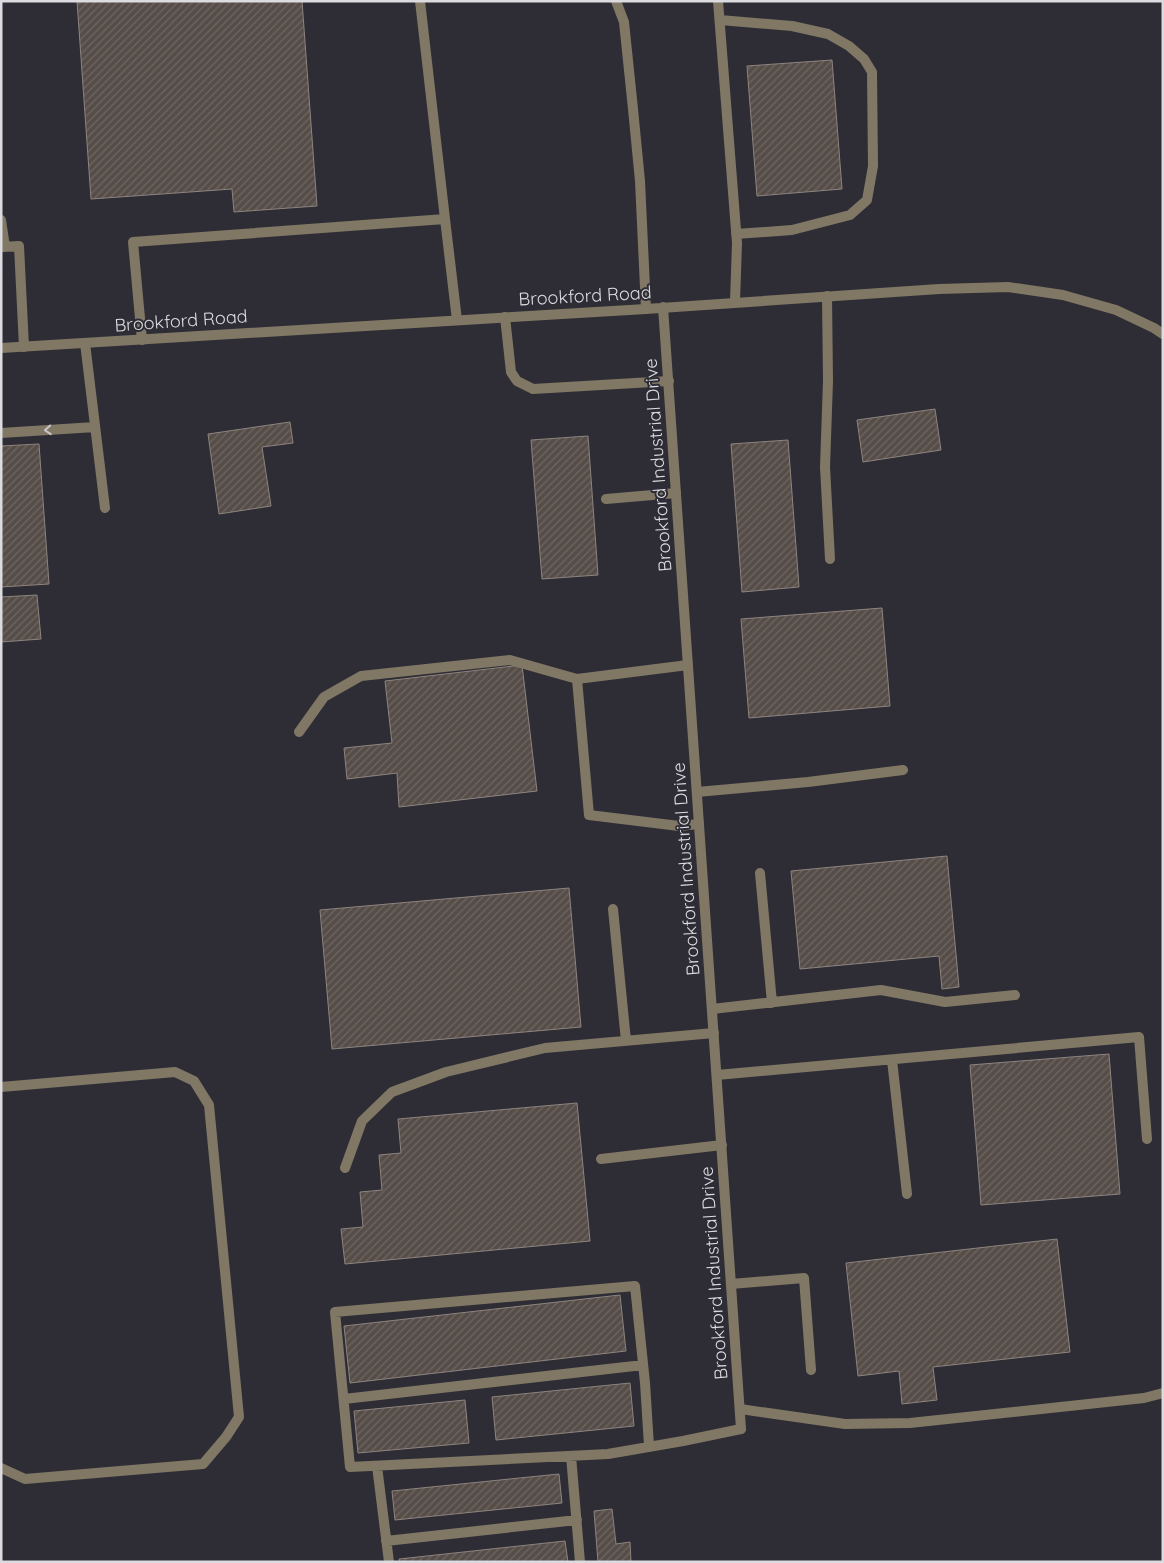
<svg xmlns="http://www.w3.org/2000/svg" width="1164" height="1563" viewBox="0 0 1164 1563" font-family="Quicksand,sans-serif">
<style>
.building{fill:url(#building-hatch);stroke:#8e847e}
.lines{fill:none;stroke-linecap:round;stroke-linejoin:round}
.lane{stroke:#807864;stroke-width:10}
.street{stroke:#807864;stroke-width:10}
.oneway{stroke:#c9c7c7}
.labels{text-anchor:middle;stroke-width:4;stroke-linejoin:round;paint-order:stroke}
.street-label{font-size:18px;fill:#dbdbe0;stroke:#2e2d36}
</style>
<defs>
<pattern id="building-hatch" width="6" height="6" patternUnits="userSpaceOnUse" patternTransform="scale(1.25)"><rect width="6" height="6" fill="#564d48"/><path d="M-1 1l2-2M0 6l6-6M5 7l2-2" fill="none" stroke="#6e6662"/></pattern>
</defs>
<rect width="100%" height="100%" fill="#2e2d36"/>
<path class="building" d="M77,1H302L317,206L234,212L232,189L91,199Z
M832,60L842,189L757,196L747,66Z
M935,409L941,450L863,462L857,420Z
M290,422L293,443L262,447L271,506L219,514L208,434Z
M588,436L598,575L542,579L531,440Z
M788,440L799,587L742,592L731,444Z
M39,444L49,584L1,587V446Z
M37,595L41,639L1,642V597Z
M882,608L890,706L749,718L741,619Z
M522,665L537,791L399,807L397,773L347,779L344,748L392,743L385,681Z
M947,856L959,987L942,989L939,956L800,969L791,871Z
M569,888L581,1027L332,1049L320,910Z
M1109,1054L1120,1194L981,1205L970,1065Z
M577,1103L590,1241L345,1264L341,1229L363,1227L360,1192L382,1190L379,1155L401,1153L398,1119Z
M1057,1239L1070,1352L933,1367L937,1400L902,1404L899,1371L858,1376L846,1263Z
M620,1295L626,1351L350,1383L344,1326Z
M630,1383L634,1426L496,1440L492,1397Z
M465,1400L469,1443L358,1453L354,1411Z
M559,1474L562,1503L395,1520L392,1491Z
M612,1509L616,1544L630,1542L631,1562H598L594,1511Z
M565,1541L568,1562H400L399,1559Z"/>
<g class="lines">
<path class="lane" d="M420,1L445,219
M616,1L624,22L633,109L640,181L646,309
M718,1L737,243L735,302
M720,20L792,26L828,34L849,46L864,59L872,72L873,166L867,200L850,215L792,230L736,234
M1,220L5,247
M1,247L19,246L24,347
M827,296L828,381L825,467L830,559
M505,317L511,372L517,381L533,389L669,381
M142,340L133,242L445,219L457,320
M85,343L105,508
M1,433L95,427
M606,499L676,493
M688,665L577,679L589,815L679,826L699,824
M299,732L324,697L361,676L510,660L577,679
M697,792L808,782L903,770
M760,873L772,1003
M613,909L626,1041
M712,1009L881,990L945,1002L1015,995
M892,1060L907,1194
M717,1075L1139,1037L1147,1139
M1,1087L175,1072L194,1081L209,1105L239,1417L226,1437L203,1464L25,1479L1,1468
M601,1159L722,1145
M345,1168L362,1121L392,1092L446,1072L545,1048L714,1033
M731,1284L804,1278L811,1370
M344,1399L643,1365
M740,1409L845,1424L910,1423L1144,1398L1163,1393
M649,1446L645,1383L635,1286L335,1312L350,1467L608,1454L683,1441L741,1429
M571,1456L580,1562
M377,1466L389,1562
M386,1541L577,1520"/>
<path class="street" d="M663,307L741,1429
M1,348L646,309L939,289L1008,287L1063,295L1116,310L1154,328L1163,334"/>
</g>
<defs><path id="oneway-chevron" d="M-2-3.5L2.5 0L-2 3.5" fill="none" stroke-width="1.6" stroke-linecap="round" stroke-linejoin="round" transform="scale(1.25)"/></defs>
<use class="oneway" href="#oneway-chevron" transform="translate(48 430) rotate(176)"/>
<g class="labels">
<g class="street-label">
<text transform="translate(585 296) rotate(-3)" y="6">Brookford Road</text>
<text transform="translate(181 321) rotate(-4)" y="6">Brookford Road</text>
<text transform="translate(658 465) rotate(-94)" y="6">Brookford Industrial Drive</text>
<text transform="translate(686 869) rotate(-94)" y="6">Brookford Industrial Drive</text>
<text transform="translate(714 1273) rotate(-94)" y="6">Brookford Industrial Drive</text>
</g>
</g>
<rect width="1164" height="1563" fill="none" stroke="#dbdbe0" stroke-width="5"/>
</svg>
